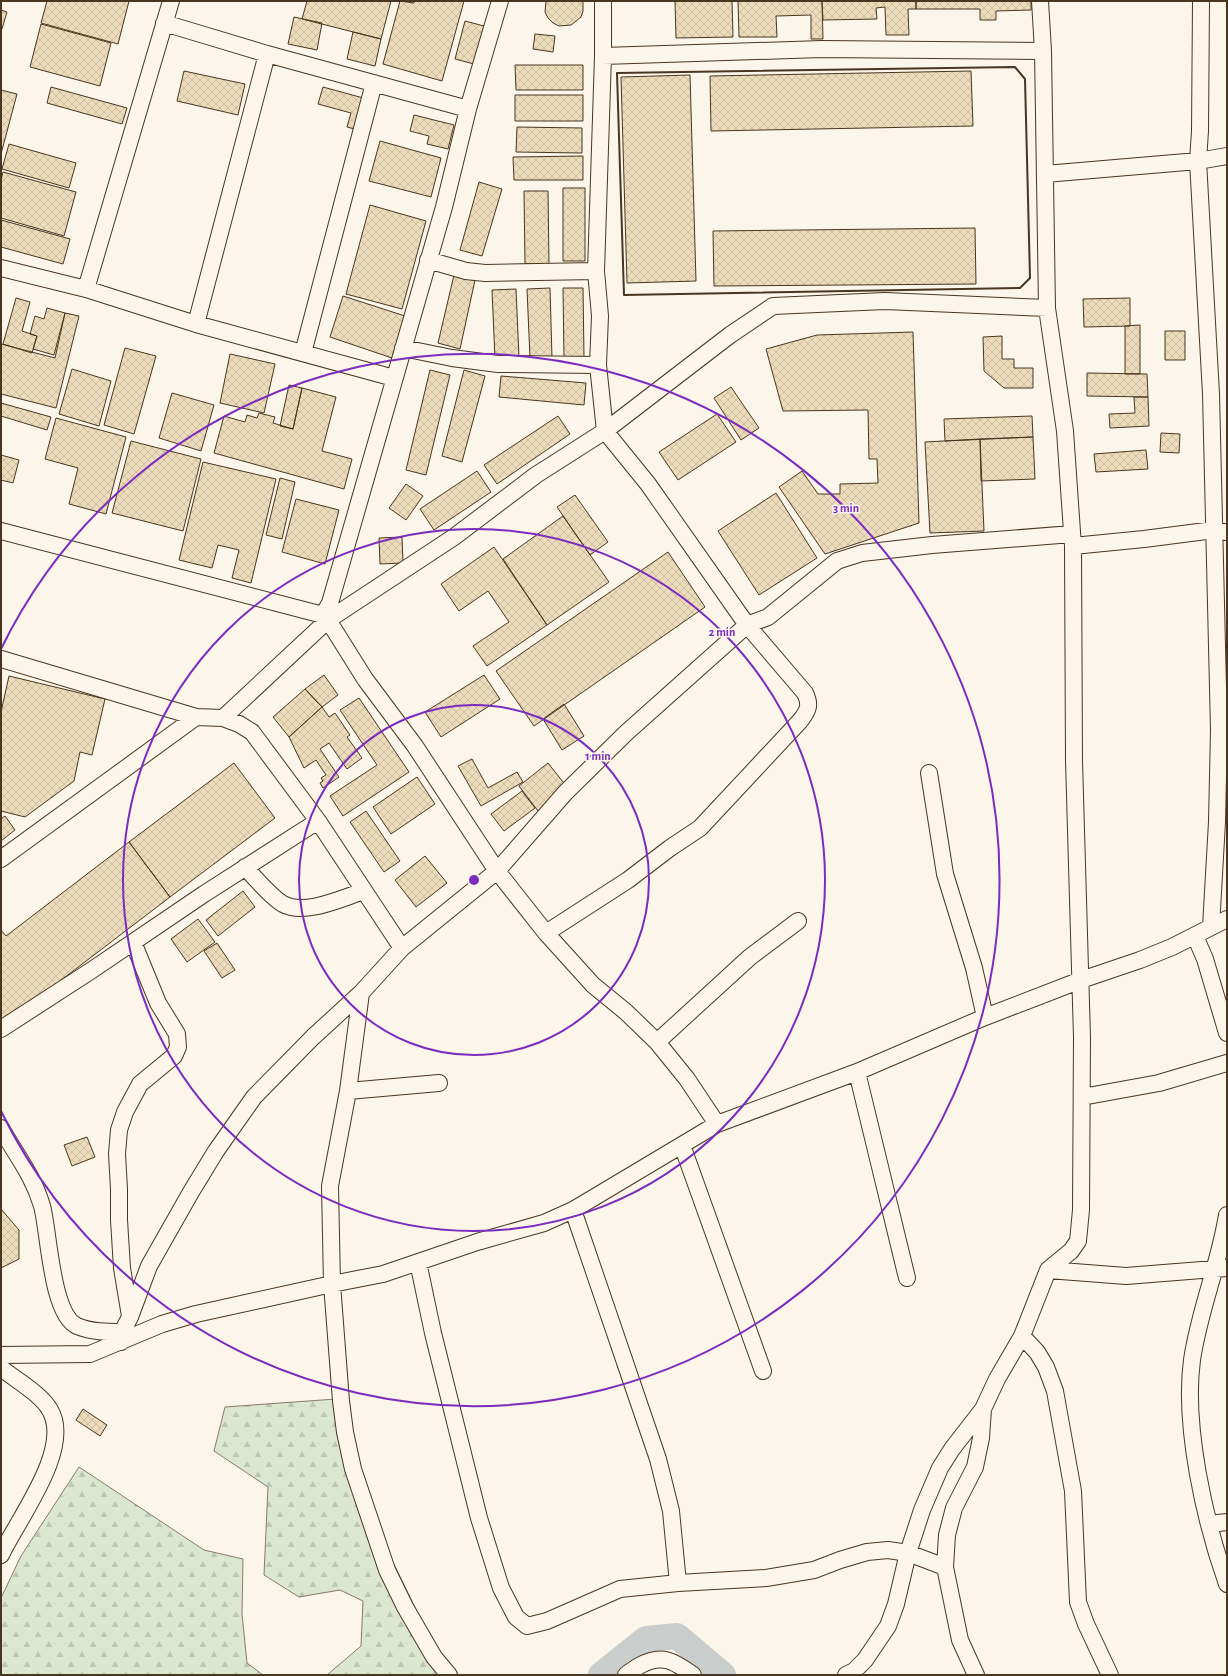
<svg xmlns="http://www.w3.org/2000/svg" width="1228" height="1676" viewBox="0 0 1228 1676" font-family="'Alegreya Sans',sans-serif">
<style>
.forest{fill:url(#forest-firs);stroke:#887966}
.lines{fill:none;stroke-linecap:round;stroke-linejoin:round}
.river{stroke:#c9cecd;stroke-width:26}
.building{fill:url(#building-cross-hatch);stroke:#4a3520}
.minor-casing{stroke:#4a3520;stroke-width:18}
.minor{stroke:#fbf6e9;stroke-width:16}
.wall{stroke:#4a3520;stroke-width:2}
.ring{fill:none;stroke:#7b2cbf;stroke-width:2}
.centre{fill:#7b2cbf;stroke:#fbf6e9;stroke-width:2}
.ring-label{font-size:12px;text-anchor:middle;font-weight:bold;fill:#7b2cbf;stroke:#fbf6e9;stroke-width:3;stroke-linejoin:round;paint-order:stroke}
</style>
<defs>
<pattern id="forest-firs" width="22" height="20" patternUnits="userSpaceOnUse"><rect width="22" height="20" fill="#dce7d0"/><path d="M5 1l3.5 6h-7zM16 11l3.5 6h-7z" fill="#bec7b2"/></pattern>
<pattern id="building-cross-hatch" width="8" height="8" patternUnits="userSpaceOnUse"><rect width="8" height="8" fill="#ecdcbc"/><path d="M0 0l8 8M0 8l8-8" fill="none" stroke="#ccbda1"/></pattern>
</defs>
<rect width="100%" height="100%" fill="#fbf6e9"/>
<path class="forest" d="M336,1399L387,1550L448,1675H327L361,1646L363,1601L340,1590L299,1597L264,1575L268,1487L214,1451L225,1407Z
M79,1467L204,1550L243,1559L242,1614L247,1663L263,1675H1V1598L21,1556Z"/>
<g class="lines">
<path class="river" d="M601,1675L646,1639L677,1636L723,1675"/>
</g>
<path class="building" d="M47,1H129L118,44L41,23Z
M307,1H391L381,39L302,19Z
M400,1L414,3L415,1H464L442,81L383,64Z
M546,1H583V11L581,17L571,25L559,26L553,23L548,18L545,12Z
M675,1H732L733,37L676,38Z
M738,1H822L823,39H811V15L776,16L777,37H739Z
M822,1H916V9H908L909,35H886L885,7L876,8L877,19L823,20Z
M916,1H1031V10L996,11V20H980V9H916Z
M1,10L7,12L2,29H1Z
M294,17L322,23L317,50L288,44Z
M465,21L484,26L474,64L455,59Z
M41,24L111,43L100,86L30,67Z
M353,32L381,39L375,66L347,59Z
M535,34L555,36L553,52L533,49Z
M515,65H583V90H516Z
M184,71L245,84L238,115L177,101Z
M971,71L973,126L711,131L710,76Z
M690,75L696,281L627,283L621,77Z
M51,87L127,108L122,124L47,103Z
M323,87L367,99L358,130L347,127L351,113L318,104Z
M1,90L17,94L1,154Z
M515,95H583V121H515Z
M414,115L454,125L448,149L427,144L429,136L410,131Z
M517,127L582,128V153L516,152Z
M380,141L441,158L431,197L369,181Z
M9,144L76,163L69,188L2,169Z
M583,156V180H514L513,157Z
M3,172L76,192L64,236L1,218V180Z
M479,182L502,189L482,256L460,250Z
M563,188H585V261H563Z
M524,191H548L549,264H525Z
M370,205L426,221L402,309L346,294Z
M1,220L70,239L63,264L1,247Z
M975,228L976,284L714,286L713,231Z
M454,275L475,280L460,349L438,343Z
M550,288L552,358H530L527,289Z
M563,288H583L584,357L564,358Z
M516,289L519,358L495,359L492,290Z
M343,296L405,316L392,358L330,337Z
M16,298L30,302L22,331L37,336L32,353L3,344Z
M1130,298V326L1084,327L1083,299Z
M47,308L65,313L54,355L33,349L37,336L30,334L35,316L44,319Z
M65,313L79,316L56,408L1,394V344L55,358Z
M1140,325V374H1125V326Z
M1165,331H1185V360H1165Z
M913,332L919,523L825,554L779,487L802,471L818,494H840V484L878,483L877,459H869L868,410L783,411L766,349L817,335Z
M1002,336V359H1014V368H1033V388H1004L984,371L983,337Z
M125,348L156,356L134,434L104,425Z
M230,354L275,364L264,413L220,403Z
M72,369L111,381L99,426L59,414Z
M430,370L450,375L426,475L406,470Z
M464,370L485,376L462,462L442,456Z
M1087,373L1147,374L1148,397L1087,396Z
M501,376L586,383L584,405L499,397Z
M289,385L302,388L293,429L280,426Z
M731,387L759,428L741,440L714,398Z
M302,388L336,397L322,451L352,459L344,489L214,453L224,416L245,422L247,415L257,418L259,413L275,417L273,423L293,429Z
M172,393L214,405L201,451L159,438Z
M1134,397H1148L1149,426L1110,428L1109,414L1135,413Z
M1,403L51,417L47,430L1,416Z
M717,414L736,442L678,480L659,452Z
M558,416L570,434L497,484L484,465Z
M1032,416L1033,437L945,441L944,419Z
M56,418L126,437L106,514L69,504L78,468L45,459Z
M1161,433L1180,434L1179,453L1160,452Z
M1033,437L1035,479L981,481L980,439Z
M980,439L984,531L930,533L925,442Z
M131,441L201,459L183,531L112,513Z
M1146,450L1148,469L1096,472L1094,454Z
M1,455L19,460L13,483L1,480Z
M203,462L276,479L251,583L232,578L239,550L218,545L212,568L179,560Z
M477,471L491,492L434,530L420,509Z
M280,478L295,482L282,539L266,535Z
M406,484L423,496L406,520L389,508Z
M776,493L817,558L759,595L718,531Z
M575,495L608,542L590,555L557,507Z
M296,499L339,510L325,564L282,552Z
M563,516L609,582L547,625L503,559Z
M402,537L403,563L380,564L379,538Z
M494,547L547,625L487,666L473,646L509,622L488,591L459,611L441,584Z
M668,552L705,607L534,726L496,671Z
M324,675L338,695L322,707L305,689Z
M484,675L500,699L441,737L425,712Z
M9,676L105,699L92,755L80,752L74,781L25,817L1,811V712Z
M305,689L322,707L289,737L273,717Z
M359,698L409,772L343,816L330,796L377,765L340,710Z
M564,704L584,736L562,750L543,719Z
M322,707L329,717L335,713L350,735L347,737L362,758L347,769L329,743L320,749L339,777L323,788L320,783L323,781L321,778L326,775L316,760L304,768L289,737Z
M472,759L488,788L517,772L523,782L481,806L458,766Z
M234,763L275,818L170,897L129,842Z
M548,763L567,787L538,811L519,786Z
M417,777L435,804L391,834L373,807Z
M522,791L535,808L504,831L491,814Z
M366,811L400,861L384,872L350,822Z
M5,816L15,830L1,841V819Z
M129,842L170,897L1,1026V930L6,936Z
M425,856L447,883L416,907L395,880Z
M243,891L255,907L218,936L206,920Z
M198,919L215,942L187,962L171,939Z
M217,943L235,970L222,978L204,951Z
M87,1137L95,1157L72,1166L64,1145Z
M1,1209L19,1230V1259L1,1268Z
M83,1409L107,1425L100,1436L76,1420Z"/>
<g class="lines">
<defs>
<path id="minor" d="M1201,1L1200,131L1198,161L1211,394L1219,730L1217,822L1211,927
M164,23L267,54L468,109
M603,56L822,49L1043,51
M1045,174L1198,161L1227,156
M428,260L466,271L485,273L596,271
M1,268L86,289L196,324L394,378
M86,289L171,1
M196,324L267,54
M403,348L452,358L498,364L598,365
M303,353L374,83
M1,531L323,615L328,620L365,679L415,746L497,871L546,933L593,985L626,1012L657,1042L687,1079L717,1124
M1073,546L1144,539L1214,530L1227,532
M323,615L330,603L444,207L468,109L500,1
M1,659L196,717L223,718L239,724L252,732L318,821L402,948
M223,718L328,620L454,537L536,475L605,431L730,335L773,306L885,301L1047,308
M929,773L945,874L974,968L985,1017
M1,859L196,717
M245,867C255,878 271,897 283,904C305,916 342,898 364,891
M546,933L628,880L670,848L700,828L800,721C808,711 811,705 805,693L747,625L648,484L605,431L598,365L600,316L596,271L603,56V1
M1195,936L1205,959L1227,1033
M361,993L348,1091L330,1186L332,1284L341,1401L345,1432L353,1469L387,1570L405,1607L434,1657L449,1675
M1,1029L92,970L204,894L318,821
M657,1042L750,957L798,921
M857,1072L907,1278
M348,1091L439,1083
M1082,1097L1159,1083L1227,1063
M1,1128C16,1155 33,1175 42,1206C49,1231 51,1314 77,1326C91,1332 107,1332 122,1332
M682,1145L763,1371
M573,1210L658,1459L671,1511L678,1583
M1227,1215C1219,1265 1199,1311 1192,1360C1183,1426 1205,1522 1227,1584
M418,1262L433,1333L479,1518L501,1588L516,1617L527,1626L547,1621L620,1589L678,1583L766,1578L814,1570L840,1560L867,1552L888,1550L908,1553L945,1567
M1048,1270L1126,1276L1227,1268
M130,1316L122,1268L119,1220V1189L117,1154L119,1130L125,1112L140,1084L174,1056L178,1047L177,1034L158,1003L133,942
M1022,1336L1037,1352L1046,1367L1055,1391L1073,1491L1078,1602L1086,1624L1110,1675
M121,1342L122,1332L130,1317L149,1266L191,1192L216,1151L254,1097L313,1037L361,993L402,948L497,871L565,793L626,733L747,625L768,617L837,561L862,553L932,545L1072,534
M1,1355L90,1354L162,1324L196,1314L332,1284L383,1274L477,1242L544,1223L573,1210L717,1124L857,1072L985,1017L1081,980L1140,960L1172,947L1227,919
M1,1368C16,1380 41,1394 50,1410C73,1449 17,1520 1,1555
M1209,1524L1227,1522
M626,1675C630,1671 635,1669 639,1666C662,1653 674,1661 693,1675
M846,1675L854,1671L865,1660L888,1626L896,1604L908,1553L922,1510L940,1468L952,1449L983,1409
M976,1675L960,1640L945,1567L947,1535L954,1508L975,1467L981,1438L983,1409L997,1379L1022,1336L1048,1270L1071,1251L1078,1241L1081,1210L1082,1038L1074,761L1073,546L1065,431L1047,308L1043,51L1040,1"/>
</defs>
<use href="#minor" class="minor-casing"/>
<use href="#minor" class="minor"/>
<path class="wall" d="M1015,67L1025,79L1030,278L1020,288L624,295L617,73Z"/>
</g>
<g class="ring">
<circle cx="474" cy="880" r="175"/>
<circle cx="474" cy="880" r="351"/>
<path d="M1 649A526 526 0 1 1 1 1111"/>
</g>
<circle cx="474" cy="880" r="6" class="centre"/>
<g class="ring-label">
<text x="846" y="512">3 min</text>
<text x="722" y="636">2 min</text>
<text x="598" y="760">1 min</text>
</g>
<rect width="1228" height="1676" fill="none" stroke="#4a3520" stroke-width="4"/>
</svg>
